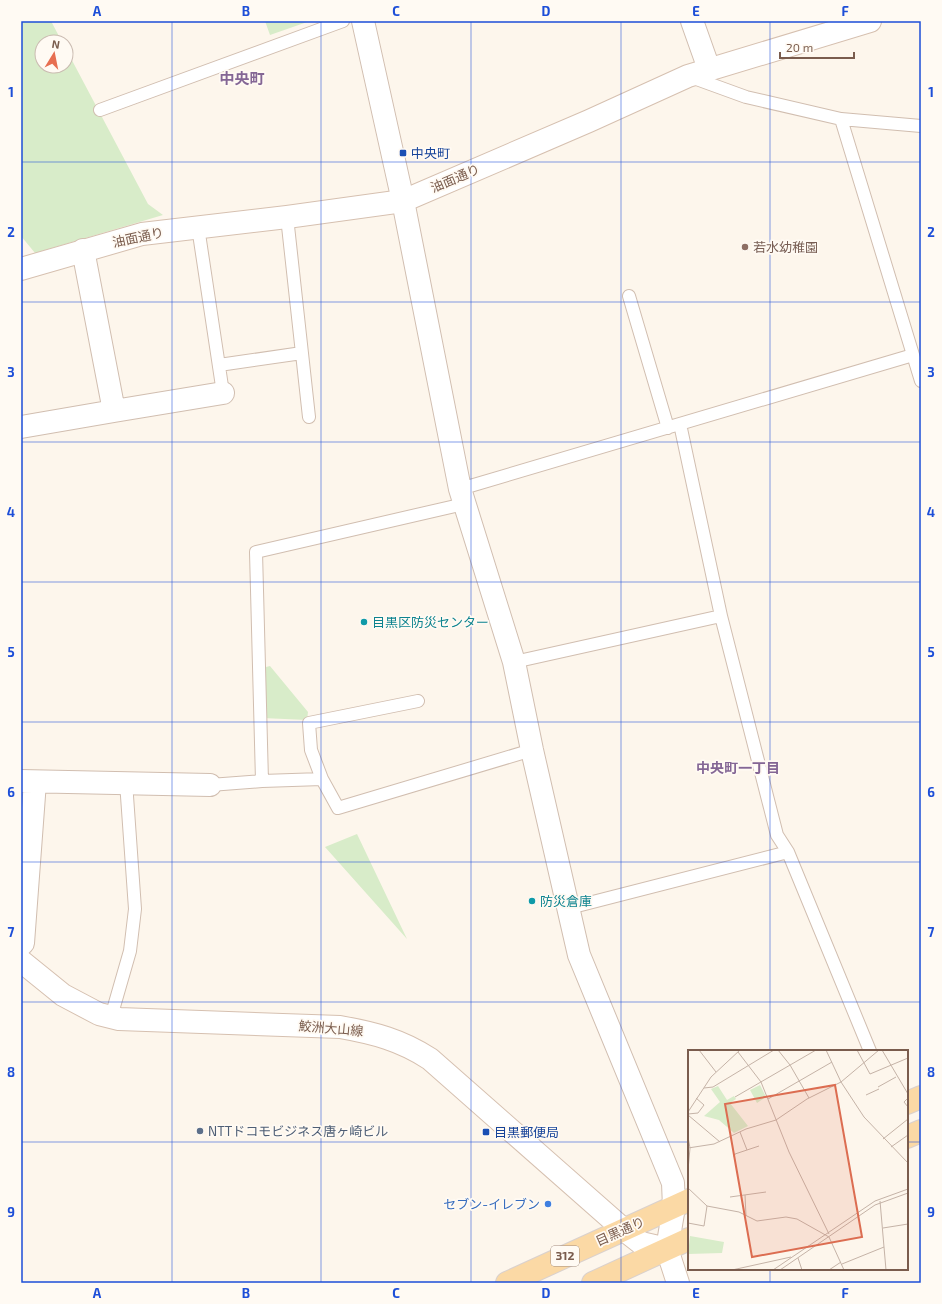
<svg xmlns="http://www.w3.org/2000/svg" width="942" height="1304" viewBox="0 0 942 1304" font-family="'Exo 2','Noto Sans JP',sans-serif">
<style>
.green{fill:#d8ecc9}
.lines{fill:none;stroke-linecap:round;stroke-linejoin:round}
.lane-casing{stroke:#d1beb0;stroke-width:14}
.street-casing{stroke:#d1beb0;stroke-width:24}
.secondary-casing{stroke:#d6c0b0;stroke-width:24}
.primary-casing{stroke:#dad1cd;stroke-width:24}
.lane{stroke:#fff;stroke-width:12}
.street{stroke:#fff;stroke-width:22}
.secondary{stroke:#fff;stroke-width:22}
.primary{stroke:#fbd9a5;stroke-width:22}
.grid{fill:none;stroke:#1d4ed8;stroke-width:1;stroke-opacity:0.55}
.transit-dot{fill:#1a4fb4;stroke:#fffaf3;stroke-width:1.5}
.education-dot{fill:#8d6e63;stroke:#fffaf3;stroke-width:1.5}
.culture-dot{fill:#0f9aa8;stroke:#fffaf3;stroke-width:1.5}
.service-dot{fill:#5c6f8a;stroke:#fffaf3;stroke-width:1.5}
.shop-dot{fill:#3f7fe0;stroke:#fffaf3;stroke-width:1.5}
.labels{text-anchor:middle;stroke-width:3.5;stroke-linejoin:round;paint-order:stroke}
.shield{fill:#fffaf3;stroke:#a28b7f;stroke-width:1}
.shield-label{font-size:12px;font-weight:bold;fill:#7a5c4d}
.transit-label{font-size:13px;fill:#164399;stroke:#fffaf3;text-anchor:start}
.street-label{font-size:13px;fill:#7a5c4d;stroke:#fffaf3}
.education-label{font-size:13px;fill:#785e54;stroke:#fffaf3;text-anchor:start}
.culture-label{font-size:13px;fill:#0d838f;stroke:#fffaf3;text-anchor:start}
.service-label{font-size:13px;fill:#4e5e75;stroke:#fffaf3;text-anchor:start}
.shop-label{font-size:13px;fill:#366cbe;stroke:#fffaf3;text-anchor:end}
.neighbourhood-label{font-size:14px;font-weight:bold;fill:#846695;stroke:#fffaf3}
.quarter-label{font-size:15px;font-weight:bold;fill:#846695;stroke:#fffaf3}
.inset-road{fill:none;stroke:#c5b3a7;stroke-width:1}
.view{fill:#dc6d51;fill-opacity:0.15;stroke:#dc6d51;stroke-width:2}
.inset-edge{fill:none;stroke:#7a5c4d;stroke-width:2}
.neatline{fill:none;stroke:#1d4ed8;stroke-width:1.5}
.grid-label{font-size:13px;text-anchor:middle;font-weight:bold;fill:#1d4ed8}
</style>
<rect width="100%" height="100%" fill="#fdf6ec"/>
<path class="green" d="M21,21H51L62,42H42V66H66V49L148,204L163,215L35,253L21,236Z
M265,21H310L270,35Z
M270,666L308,712L307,720L262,718V668Z
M357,834L407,939L325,847Z"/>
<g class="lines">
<defs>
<path id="lane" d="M691,77L746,97L841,119L921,126
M100,110L343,21
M841,119L921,381
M287,217L309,417
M198,227L223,393
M629,296L668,428
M219,365L302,353
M680,424L721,616L777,835L788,852L870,1051
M460,489L913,355
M514,662L721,616
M322,779L311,750L309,723L418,701
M262,781L256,552L464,504
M210,785L262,781L322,779L338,808L532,750
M569,911L577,906L788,852
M111,1017L130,951L135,909L126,782"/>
<path id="street" d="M363,21L403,201L460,489L514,662L532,750L579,955L673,1183L674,1207L667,1249
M692,21L709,69
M83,250L114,411L223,393
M21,427L114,411
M21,781L210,785
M21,945L23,943L35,782"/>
<path id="secondary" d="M21,269L142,234L287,217L403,201L589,121L688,76L870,21
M21,961L63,995L99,1014L119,1019L340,1027C374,1033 401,1040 430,1059L623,1229L641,1243L667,1249L678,1283"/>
<path id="primary" d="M907,1103L921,1097
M907,1137L921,1131
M507,1283L689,1200
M593,1283L689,1239"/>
</defs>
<use href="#lane" class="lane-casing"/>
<use href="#street" class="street-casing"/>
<use href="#secondary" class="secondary-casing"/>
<use href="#primary" class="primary-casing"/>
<use href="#lane" class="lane"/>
<use href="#street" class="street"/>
<use href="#secondary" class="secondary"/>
<use href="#primary" class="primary"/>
</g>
<path class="grid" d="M172,21V1283M321,21V1283M471,21V1283M621,21V1283M770,21V1051M21,162H921M21,302H921M21,442H921M21,582H921M21,722H921M21,862H921M21,1002H921M21,1142H689M907,1142H921M770,1269V1283"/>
<g class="transit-dot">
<rect x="399" y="149" width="8" height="8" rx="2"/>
<rect x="482" y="1128" width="8" height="8" rx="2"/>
</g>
<circle class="education-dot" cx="745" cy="247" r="4"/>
<g class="culture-dot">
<circle cx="364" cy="622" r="4"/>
<circle cx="532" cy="901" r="4"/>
</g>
<circle class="service-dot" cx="200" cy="1131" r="4"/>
<circle class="shop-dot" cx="548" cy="1204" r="4"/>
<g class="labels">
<rect class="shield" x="551" y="1246" width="28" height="20" rx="3"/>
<g class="shield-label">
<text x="565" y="1260">312</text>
</g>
<g class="transit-label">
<text x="411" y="158">中央町</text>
<text x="494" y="1137">目黒郵便局</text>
</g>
<g class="street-label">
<text transform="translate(455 178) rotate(-23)" y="5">油面通り</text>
<text transform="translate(138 237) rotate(-12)" y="5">油面通り</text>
<text transform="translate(331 1028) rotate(5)" y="5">鮫洲大山線</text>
<text transform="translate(620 1231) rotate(-24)" y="5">目黒通り</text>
</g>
<g class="education-label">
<text x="753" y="252">若水幼稚園</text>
</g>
<g class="culture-label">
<text x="372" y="627">目黒区防災センター</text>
<text x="540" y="906">防災倉庫</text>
</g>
<g class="service-label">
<text x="208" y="1136">NTTドコモビジネス唐ヶ崎ビル</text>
</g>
<g class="shop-label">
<text x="540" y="1209">セブン-イレブン</text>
</g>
<g class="neighbourhood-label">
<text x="738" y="773">中央町一丁目</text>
</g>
<g class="quarter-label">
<text x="242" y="84">中央町</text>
</g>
</g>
<g transform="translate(688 1050)">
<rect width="220" height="220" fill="#fdf6ec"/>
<path d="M72,35L78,47L69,53L62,40ZM30,36L39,50L46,46L48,49L42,53L60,76L46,83L31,70L16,66L32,52L23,39ZM2,186L36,192L34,203L0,204Z" fill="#d8ecc9"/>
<path class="inset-road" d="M11,0L28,22M90,0L102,15L121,48M138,0L153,32L176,67L220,113M169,0L182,24L220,8M194,0L220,44M50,2L73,32L101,102L141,184M190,37L208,27M16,38L25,37L86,0M178,45L191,39M47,47L128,0M220,48L216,52L220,57M80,49L144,12M0,62L23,27L52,0M0,64L10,63L16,55L8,48M0,65L32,92M52,82L59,100L71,96M0,87L2,98L0,120M195,89L220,69M203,97L220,85M0,98L26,94L58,79L88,70L119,49L153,32L191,0M46,107L47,104L59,100M0,138L19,156L51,162L69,171L98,167L109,169L141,187L156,220M57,145L58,166M42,147L78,142M192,151L198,220M0,173L16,176L19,156M195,178L220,174M110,208L114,220M154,214L196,197M44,220L103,207M85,220L187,151L220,139M92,220L187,155L220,143M141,220L153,212"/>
<path class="view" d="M147,35L174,187L64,207L37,54Z"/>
<rect width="220" height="220" class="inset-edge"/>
</g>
<rect width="942" height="1304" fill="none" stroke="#fffaf3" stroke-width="44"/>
<g transform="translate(54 54) rotate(10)"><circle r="19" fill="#fffaf3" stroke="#cabbb1"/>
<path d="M0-3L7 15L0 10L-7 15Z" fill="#e76f51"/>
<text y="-6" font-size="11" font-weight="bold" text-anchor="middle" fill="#7a5c4d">N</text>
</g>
<path d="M780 52v6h74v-6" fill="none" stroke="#7a5c4d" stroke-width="2"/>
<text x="786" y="52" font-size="12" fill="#7a5c4d" stroke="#fffaf3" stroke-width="3" paint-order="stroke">20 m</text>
<rect x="22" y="22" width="898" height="1260" class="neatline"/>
<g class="grid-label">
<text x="97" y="16">A</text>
<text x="246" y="16">B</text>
<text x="396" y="16">C</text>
<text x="546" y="16">D</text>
<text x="696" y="16">E</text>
<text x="845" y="16">F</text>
<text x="11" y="97">1</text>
<text x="931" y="97">1</text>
<text x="11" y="237">2</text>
<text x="931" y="237">2</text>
<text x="11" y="377">3</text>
<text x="931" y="377">3</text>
<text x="11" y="517">4</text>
<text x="931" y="517">4</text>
<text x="11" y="657">5</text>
<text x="931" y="657">5</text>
<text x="11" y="797">6</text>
<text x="931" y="797">6</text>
<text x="11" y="937">7</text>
<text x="931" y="937">7</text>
<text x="11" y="1077">8</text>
<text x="931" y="1077">8</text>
<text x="11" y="1217">9</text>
<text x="931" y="1217">9</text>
<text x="97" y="1298">A</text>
<text x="246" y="1298">B</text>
<text x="396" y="1298">C</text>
<text x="546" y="1298">D</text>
<text x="696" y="1298">E</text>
<text x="845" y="1298">F</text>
</g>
</svg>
